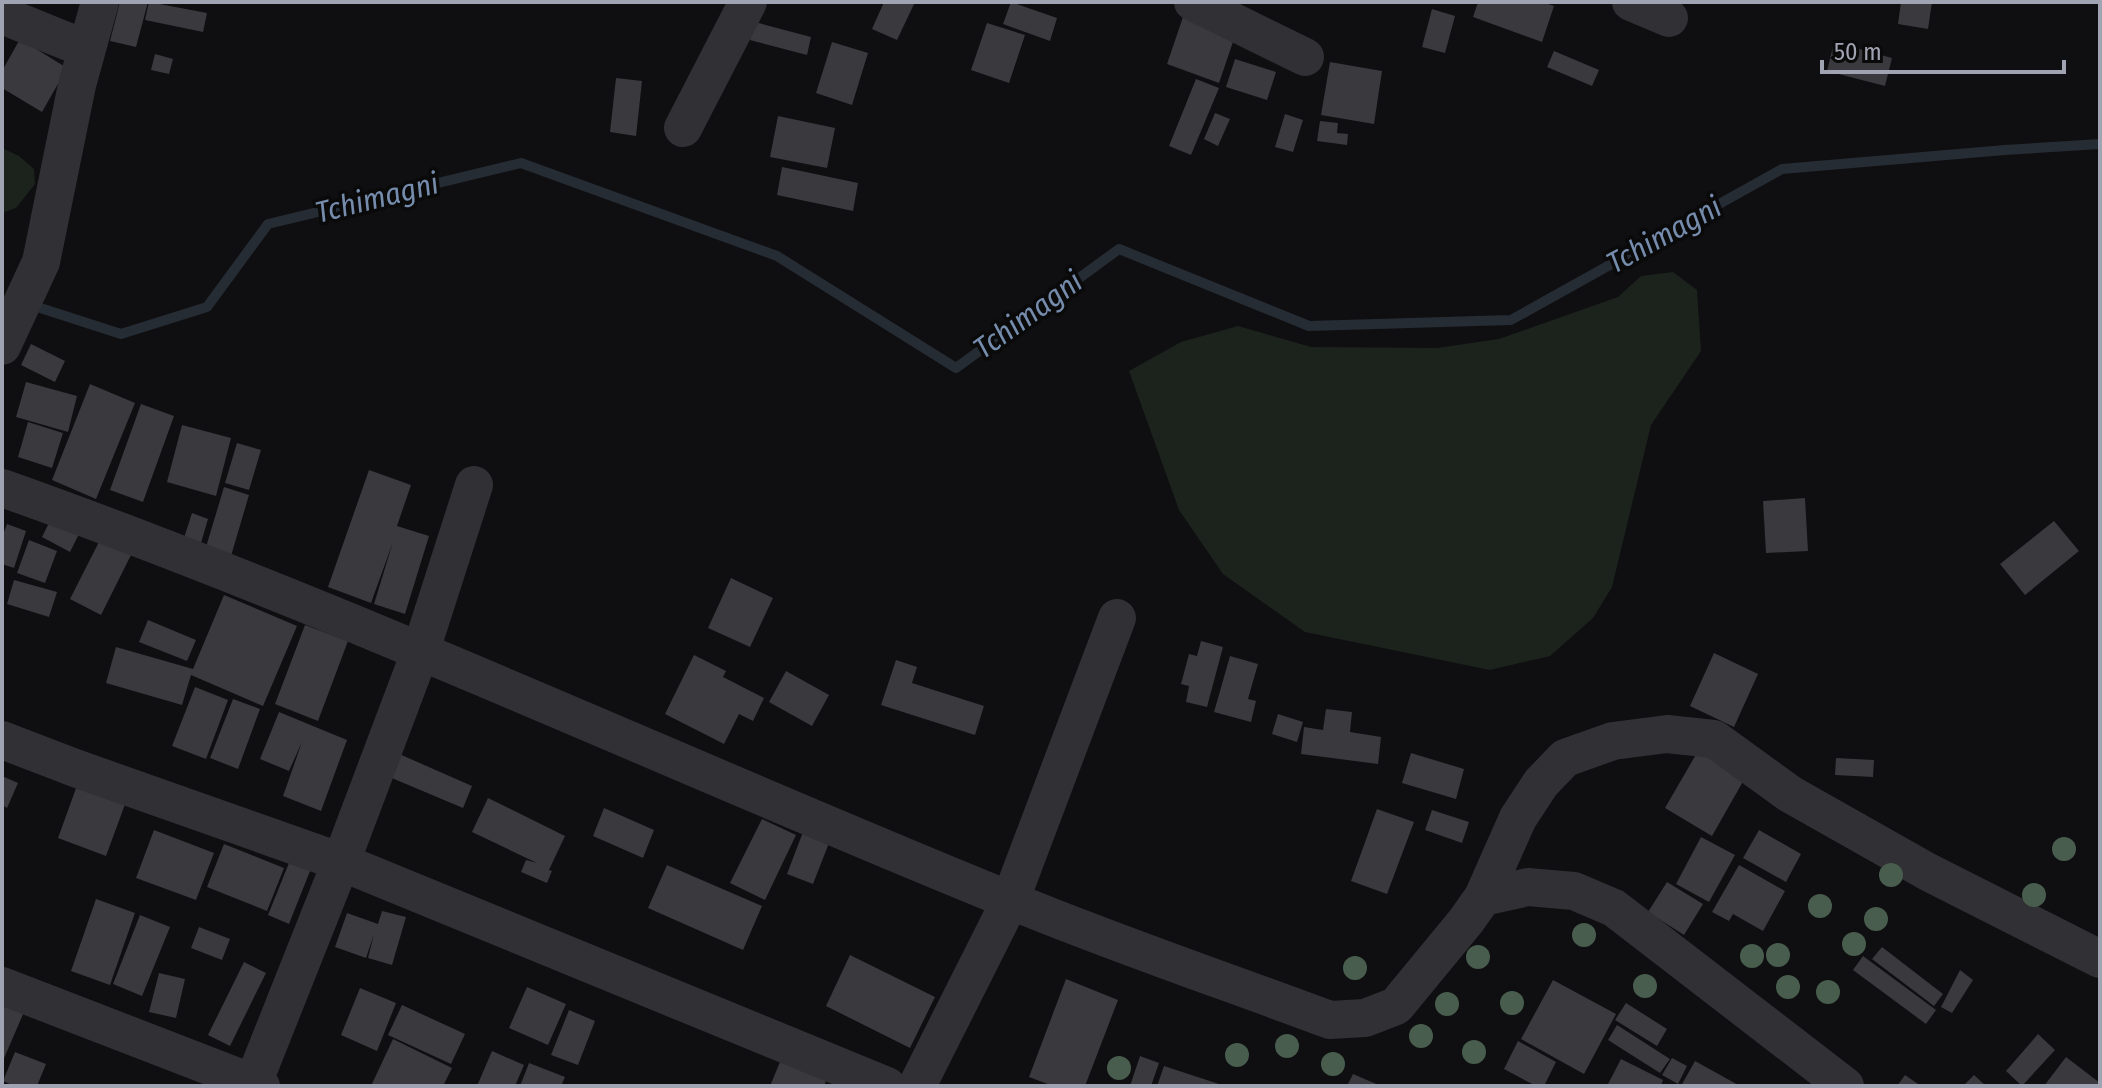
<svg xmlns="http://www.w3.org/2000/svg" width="2102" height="1088" viewBox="0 0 2102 1088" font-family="'Fira Sans Condensed',sans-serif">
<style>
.green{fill:#1c231d}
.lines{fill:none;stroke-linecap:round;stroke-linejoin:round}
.stream{stroke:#262c34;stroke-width:10}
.building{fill:#39393e}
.minor{stroke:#303035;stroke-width:38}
.tree{fill:#485d4e}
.labels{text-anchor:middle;stroke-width:7;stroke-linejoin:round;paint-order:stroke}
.water-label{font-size:30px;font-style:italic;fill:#768cad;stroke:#0a0a0b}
</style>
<rect width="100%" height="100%" fill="#0f0f11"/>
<path class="green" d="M2,148L19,156L34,169L35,184L16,208L2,213Z
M1673,272L1697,290L1701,351L1651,425L1612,587L1593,618L1550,656L1490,670L1305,632L1223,574L1179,510L1129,371L1181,342L1238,326L1311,347L1437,348L1499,339L1618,297L1641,276Z"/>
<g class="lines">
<path class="stream" d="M31,305L121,334L207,307L268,224L521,163L777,256L956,368L1119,249L1309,326L1511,320L1782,169L2005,150L2100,144"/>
</g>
<path class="building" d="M120,2H148L136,47L110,41Z
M149,2L207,13L203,32L145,20Z
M884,2H915L897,40L872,29Z
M1011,2L1057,18L1050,41L1003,24Z
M1478,2H1542L1554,6L1542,42L1473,17Z
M1901,2H1932L1928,29L1898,24Z
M1432,9L1455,16L1445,53L1422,47Z
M1183,17L1235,36L1219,83L1167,64Z
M755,22L811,37L807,55L750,40Z
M987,23L1025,35L1009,83L971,70Z
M20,39L67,68L42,112L2,88V71Z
M832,42L868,53L852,105L816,93Z
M1834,42L1892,58L1885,86L1827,71Z
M1554,51L1599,70L1592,86L1547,67Z
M155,54L173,59L169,74L151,70Z
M1235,59L1276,72L1267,100L1226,87Z
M1330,62L1382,71L1374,124L1321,115Z
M616,78L642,81L636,136L610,132Z
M1196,79L1219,88L1191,155L1169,146Z
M1215,113L1230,119L1218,146L1204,139Z
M1285,114L1303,120L1293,152L1275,147Z
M778,116L835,128L827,168L770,157Z
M1320,121L1338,123L1337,133L1348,134L1347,145L1317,141Z
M782,167L858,183L853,211L777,195Z
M31,344L65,361L55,382L21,365Z
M26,382L77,396L68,432L16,417Z
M90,384L135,403L96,499L52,480Z
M141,404L174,416L143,502L110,490Z
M28,422L63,433L52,468L18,457Z
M182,425L231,438L216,496L167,482Z
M237,443L261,450L249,490L225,483Z
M369,470L411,485L397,526L429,536L405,614L374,604L393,542L371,603L328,587Z
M224,487L249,495L231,556L206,547Z
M1805,498L1808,551L1766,553L1763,501Z
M54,513L82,528L70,552L42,537Z
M192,513L208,519L201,543L184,538Z
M2054,521L2079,551L2025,595L2000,564Z
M7,524L26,531L14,568L2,564V537Z
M102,536L133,551L101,615L70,599Z
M29,540L57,551L45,583L17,573Z
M731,578L773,598L750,647L708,628Z
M14,580L57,592L49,617L7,604Z
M224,595L297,626L263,706L191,675L182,705L106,683L116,647L193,669Z
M148,620L196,640L187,661L139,642Z
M305,625L348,641L318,721L275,704Z
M1201,641L1223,647L1207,707L1186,702L1189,686L1181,684L1189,654L1197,656Z
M1714,653L1758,674L1734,727L1690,706Z
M694,655L726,671L723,677L764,698L753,721L739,714L724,744L665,714Z
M1230,656L1258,664L1248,699L1256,701L1251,722L1214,712Z
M896,660L917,667L912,683L984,706L975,735L881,705Z
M786,671L829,695L812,726L769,702Z
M195,687L228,700L206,759L172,746Z
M233,699L260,709L238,769L210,758Z
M1326,709L1352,712L1350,732L1381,737L1378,764L1301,754L1304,727L1323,730Z
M279,712L347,740L321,811L283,796L302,742L289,771L260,759Z
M1278,714L1303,722L1297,742L1272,734Z
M1698,751L1745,778L1712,836L1665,808Z
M397,753L472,786L463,808L387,776Z
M1411,753L1464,769L1456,799L1402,783Z
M1836,758L1874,760L1873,777L1835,775Z
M2,776L18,783L7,808L2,805Z
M79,780L127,799L106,856L58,838Z
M488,798L565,836L549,870L552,871L547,883L521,872L526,860L537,863L472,832Z
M604,808L654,830L643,858L593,836Z
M1377,809L1414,822L1387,894L1351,881Z
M1432,810L1469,822L1462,843L1425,830Z
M762,819L796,835L765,900L730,883Z
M154,830L214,853L196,900L136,878Z
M1759,830L1801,854L1786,882L1743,858Z
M803,832L829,843L813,884L787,874Z
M1701,837L1735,855L1709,902L1676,884Z
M224,844L284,868L267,911L207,887Z
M291,858L312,866L289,924L268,915Z
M667,865L762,906L743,950L648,908Z
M1739,865L1785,891L1763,931L1733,914L1729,921L1712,912Z
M1667,882L1703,904L1684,935L1648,912Z
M96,899L135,913L110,985L71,971Z
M382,911L406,917L392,965L368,958L374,934L366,958L335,947L347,913L378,924Z
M140,915L170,927L142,996L113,984Z
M199,927L230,939L222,960L191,948Z
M1882,947L1943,994L1934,1006L1872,959Z
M850,955L935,997L910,1048L826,1006Z
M1863,956L1936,1010L1926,1024L1853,970Z
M244,962L266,973L230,1046L208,1035Z
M1960,970L1973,980L1952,1013L1941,1007Z
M159,973L185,979L176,1018L149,1012Z
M1066,979L1118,1000L1085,1086H1053L1029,1077Z
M1553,980L1616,1014L1584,1074L1521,1039Z
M527,987L566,1004L548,1045L509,1028Z
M360,988L396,1003L377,1051L341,1035Z
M7,996L27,1005L2,1063V1007Z
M1626,1003L1667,1029L1657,1046L1615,1020Z
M402,1005L465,1034L451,1064L388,1035Z
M569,1010L595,1021L578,1065L551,1055Z
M1617,1025L1670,1059L1660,1073L1608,1040Z
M2038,1034L2055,1050L2022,1086L2006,1071Z
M393,1039L452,1068L443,1086H371Z
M1518,1041L1556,1062L1544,1086H1536L1504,1069Z
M785,1050L831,1069L824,1086H770Z
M492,1051L524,1065L515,1086H477Z
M15,1052L46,1064L37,1086H14L3,1081Z
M1140,1056L1159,1063L1151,1086H1130Z
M2066,1057L2100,1083V1086H2044Z
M1672,1058L1687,1066L1678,1084L1662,1075Z
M1621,1059L1663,1080L1661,1086H1607Z
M1695,1061L1740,1086H1681Z
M529,1063L565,1077L561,1086H520Z
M1164,1066L1222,1085V1086H1157Z
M1353,1074L1381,1086H1347Z
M1905,1075L1921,1086H1897Z
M1974,1075L1986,1086H1963Z"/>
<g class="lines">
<path class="minor" d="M1193,2L1305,57
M1631,2L1669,18
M2,15L86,49
M683,128L748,2
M2,346L41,262L77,85L100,2
M2,488C344,609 672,763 1007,899C1113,943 1223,980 1330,1020L1365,1018L1396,1006L1466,921L1483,897L1518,818L1541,783L1565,758L1613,741L1667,734L1714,739L1790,794L1928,872L2100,959
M2,740L75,768L341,862L887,1086
M1483,897L1528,887L1574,891L1614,908L1845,1086
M2,986L261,1086
M252,1086L341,862L421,650L474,485
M917,1086L1010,901L1117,618"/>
</g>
<g class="tree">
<circle cx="2064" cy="849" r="12"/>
<circle cx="1891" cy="875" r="12"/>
<circle cx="2034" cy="895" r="12"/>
<circle cx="1820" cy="906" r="12"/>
<circle cx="1876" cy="919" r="12"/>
<circle cx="1584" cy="935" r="12"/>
<circle cx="1854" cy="944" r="12"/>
<circle cx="1778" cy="955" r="12"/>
<circle cx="1752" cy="956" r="12"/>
<circle cx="1478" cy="957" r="12"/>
<circle cx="1355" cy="968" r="12"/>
<circle cx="1645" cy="986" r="12"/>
<circle cx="1788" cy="987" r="12"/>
<circle cx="1828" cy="992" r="12"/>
<circle cx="1512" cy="1003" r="12"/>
<circle cx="1447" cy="1004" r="12"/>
<circle cx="1421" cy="1036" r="12"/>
<circle cx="1287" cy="1046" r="12"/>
<circle cx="1474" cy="1052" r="12"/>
<circle cx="1237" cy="1055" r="12"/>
<circle cx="1333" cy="1064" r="12"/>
<circle cx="1119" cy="1068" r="12"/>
</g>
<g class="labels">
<g class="water-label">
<text transform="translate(377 198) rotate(-14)" y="10">Tchimagni</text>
<text transform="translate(1664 235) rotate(-29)" y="10">Tchimagni</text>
<text transform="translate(1028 315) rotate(-36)" y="10">Tchimagni</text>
</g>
</g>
<rect width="2102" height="1088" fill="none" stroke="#a0a3b1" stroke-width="8"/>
<path d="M1822 60v12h242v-12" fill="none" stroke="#a0a3b1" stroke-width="4"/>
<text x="1834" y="60" font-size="24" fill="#a0a3b1" stroke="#0a0a0b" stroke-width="6" paint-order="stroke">50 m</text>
</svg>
